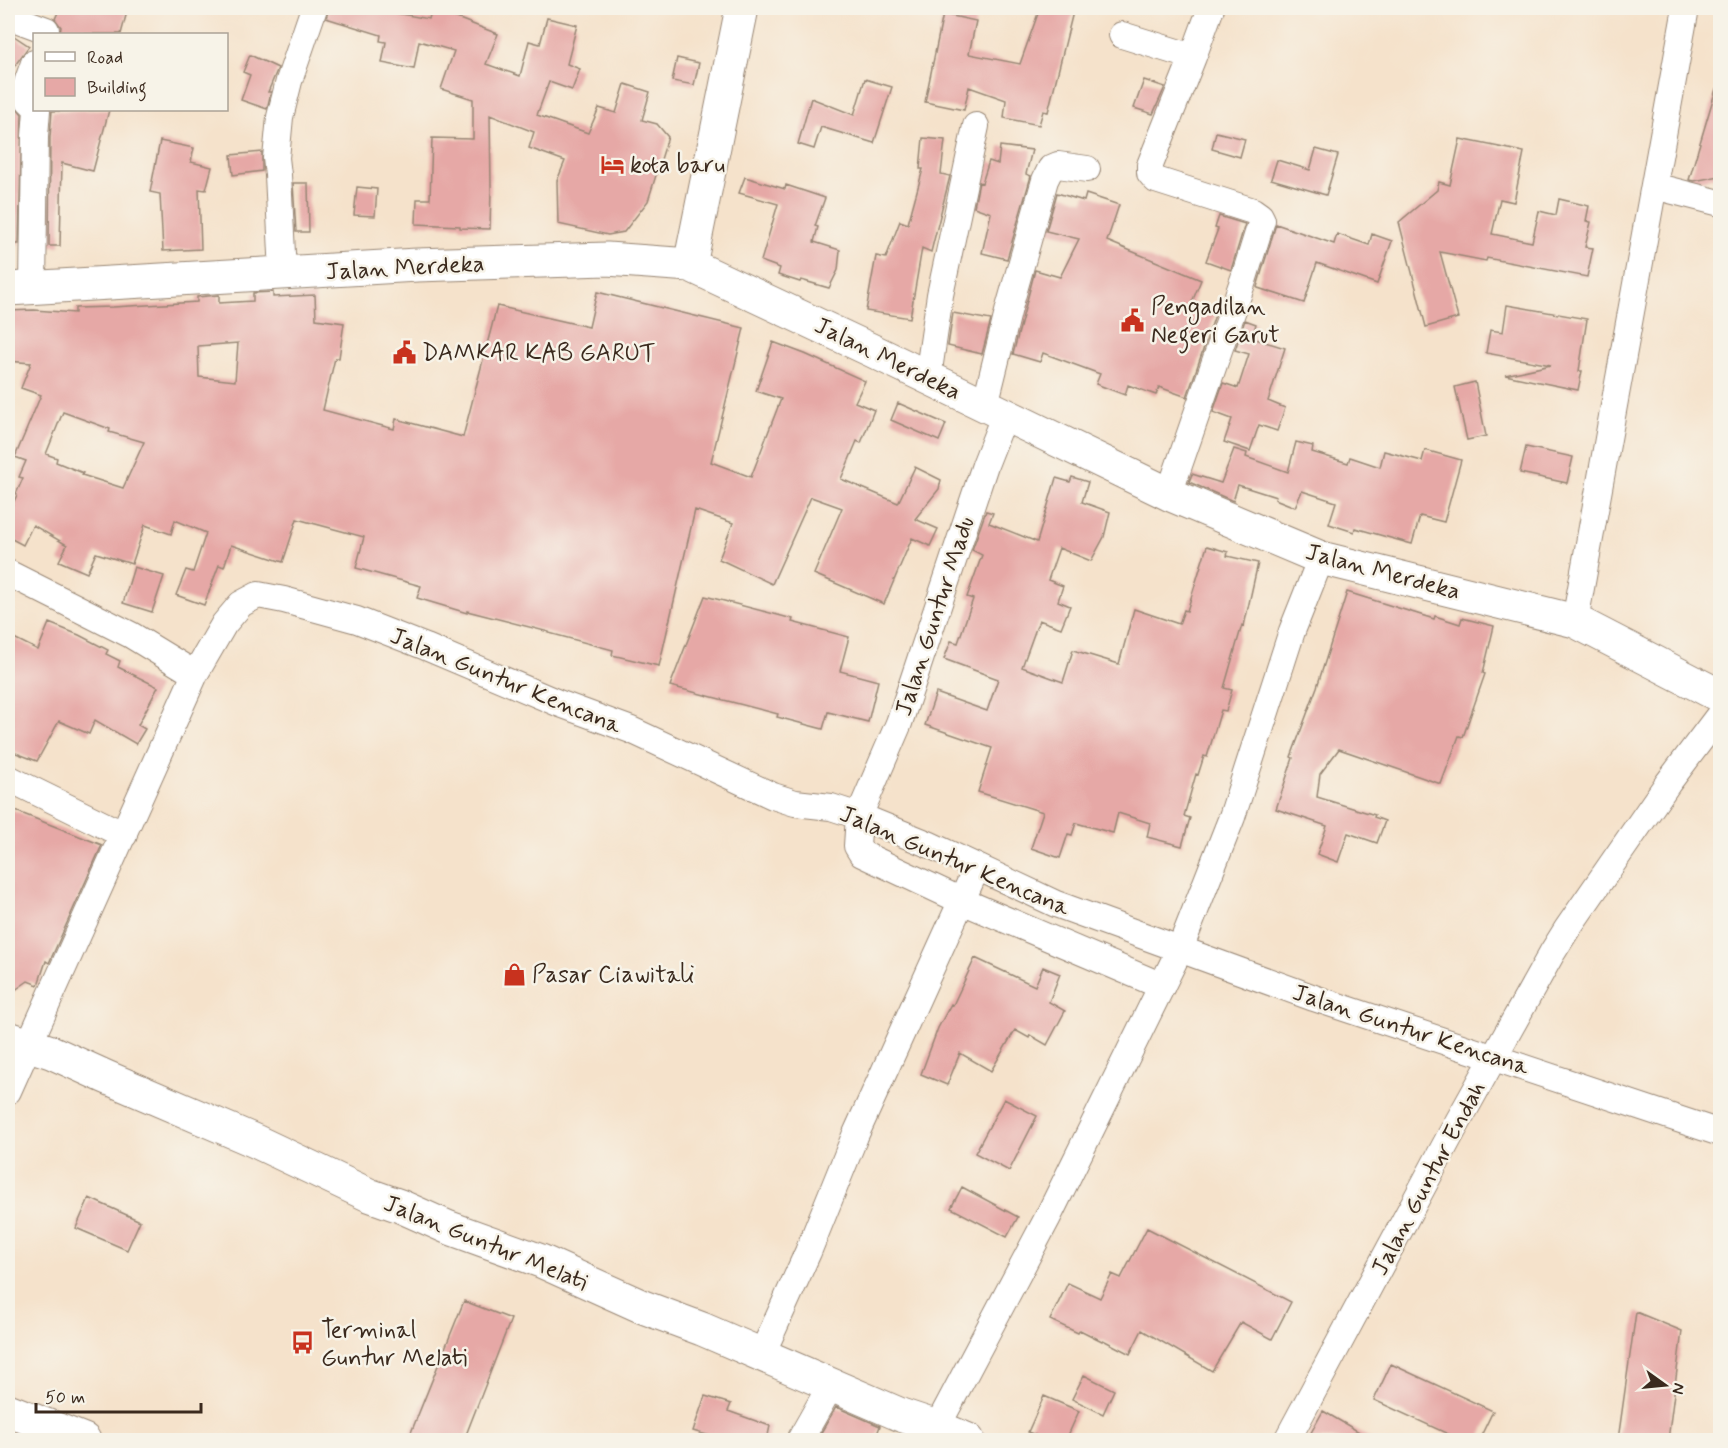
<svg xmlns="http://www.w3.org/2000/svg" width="1728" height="1448" viewBox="0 0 1728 1448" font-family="Mynerve,sans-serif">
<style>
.building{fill:#e6a8a6;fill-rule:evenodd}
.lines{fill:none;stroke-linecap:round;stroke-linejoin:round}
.street-casing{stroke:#988674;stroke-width:28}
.secondary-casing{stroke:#988674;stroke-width:35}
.street{stroke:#fff;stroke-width:26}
.secondary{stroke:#fff;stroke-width:33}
.labels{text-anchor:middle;stroke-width:5;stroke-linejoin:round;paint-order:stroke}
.poi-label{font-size:24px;fill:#3b2a1e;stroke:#f7f3e8;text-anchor:start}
.street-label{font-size:24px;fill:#3b2a1e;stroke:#f7f3e8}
</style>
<rect width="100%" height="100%" fill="#f7f3e8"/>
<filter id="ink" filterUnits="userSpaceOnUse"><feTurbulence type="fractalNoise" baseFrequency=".0167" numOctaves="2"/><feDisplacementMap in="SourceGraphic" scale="12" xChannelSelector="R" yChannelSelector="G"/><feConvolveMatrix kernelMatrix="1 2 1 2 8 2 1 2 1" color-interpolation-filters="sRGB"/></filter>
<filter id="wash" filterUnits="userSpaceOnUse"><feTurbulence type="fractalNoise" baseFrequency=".008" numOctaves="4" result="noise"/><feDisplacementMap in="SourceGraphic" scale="24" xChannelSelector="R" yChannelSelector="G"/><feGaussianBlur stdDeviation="1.35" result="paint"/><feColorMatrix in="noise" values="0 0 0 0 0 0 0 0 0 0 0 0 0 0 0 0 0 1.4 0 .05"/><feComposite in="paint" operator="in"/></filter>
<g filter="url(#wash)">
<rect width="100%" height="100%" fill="#f5e2cb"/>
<g id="blocks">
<path class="building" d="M60,8H128L121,34H60L61,27L55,19Z
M329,8H367L429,19L432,8H451L449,15L498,34L486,64L520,76L529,41L540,44L547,18L577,25L567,64L580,69L572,90L549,82L537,115L588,133L599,108L616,113L625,84L650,92L642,120L657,124L668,137L648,201L624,232L608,235L558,224L557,181L565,161L529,148L534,132L490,115L491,188L490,229L460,228V226L416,224L417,199H430L432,138L473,139V99L441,89L454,51L419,41L414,69L382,63L386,42L380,41L381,35L326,18Z
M1040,8H1074L1048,112L1043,111L1039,125L1004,118L1006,100L969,87L964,110L925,102L943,14L976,21L969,54L1020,64Z
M8,32L29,46L8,75Z
M250,55L278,68L268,92H271L267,109L241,100L250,75L243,72Z
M677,58L699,63L694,85L672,81Z
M865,79L892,87L874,143L821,127L814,149L798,144L811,98L854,115Z
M1144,80L1165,87L1153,114L1134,108Z
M1716,89L1720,90V176L1694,181L1689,180Z
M8,102L13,103L22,114L19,244H8Z
M52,111L109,110L93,171L62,163L60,246H49L50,137Z
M1216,132L1245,139L1240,157L1212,149Z
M923,138L945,140L941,174L950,176L931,252L922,248L910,318L866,311L876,256L886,258L900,221L908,224L923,169H920Z
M1460,139L1524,152L1514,202L1500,199L1492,234L1532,242L1539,211L1556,215L1559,199L1589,206L1586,221L1591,222L1585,247L1593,248L1587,277L1487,258L1486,261L1440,252L1458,318L1426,327L1399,222L1437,190L1439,182L1450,185Z
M160,141L194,148L191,162L212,167L206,190L199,189L201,249L163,251L160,194L150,192Z
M1000,146L1032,150L1026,174L1031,176L1007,259L982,253L991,213L974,207L979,182L982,183L989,161L998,164Z
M1316,149L1338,155L1326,195L1271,179L1277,160L1310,170Z
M262,152V171L233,175L231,155Z
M745,177L785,189L786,185L825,198L815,226L818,227L814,242L840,250L838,270L829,288L801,280L800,282L778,275L780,268L761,261L778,204L739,193Z
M293,183H308L309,232H296Z
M357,187L377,189L375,216L354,215Z
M1057,193L1084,201L1086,194L1119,205L1107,241L1201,280L1192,302L1216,312L1187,397L1159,387L1156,395L1128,385L1125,395L1096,384L1100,374L1043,353L1040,362L1013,354L1035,270L1060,277L1079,239L1046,231Z
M1219,216L1245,224L1231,270L1206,261L1218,229L1215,228Z
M1276,224L1334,244L1337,234L1369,245L1372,234L1392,241L1377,284L1317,263L1304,303L1258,288L1257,287Z
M273,292V297L315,295L316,319L344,323L339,358H335L323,410L394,429L396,419L463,437L497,306L589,327L597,292L744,328L711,462L751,477L781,399L756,391L773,342L805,354L865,381L855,402L874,410L861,443L857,441L841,479L898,503L915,467L941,480L939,489L915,519L938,529L930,546L912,538L884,604L814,574L842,508L811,497L772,584L719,559L733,523L695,510L659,666L612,655L613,650L549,633V632L467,611V613L417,598L421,586L356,568L364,537L297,519L283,562L231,545L224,567L219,565L204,605L176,595L186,570L193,572L206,533L175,520L171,534L145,525L132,564L96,553L87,573L59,561L67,545L33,525L23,545L8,537V514L17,495L16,494L23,478L19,477L26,461L15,457L41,395L21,388L31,363L8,361V311L34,310L75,313V308L113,307L197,302V297L219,295V303L253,301V293ZM238,343L235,381L199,377L198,346ZM63,412L110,429L109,432L144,442L123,488L82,475L83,473L56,462L57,458L46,454Z
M1507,305L1587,319L1579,371H1582L1578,390L1505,375L1551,365L1486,353L1490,330L1503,332Z
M953,313L991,320L982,354L948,346Z
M1245,320L1256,324L1252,338L1285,348L1268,401L1285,408L1277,431L1259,425L1250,451L1224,442L1232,419L1213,412L1223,383L1238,388L1249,354L1235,350Z
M1475,382L1486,436L1467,440L1455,387Z
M898,403L946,424L939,441L891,420Z
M1296,442L1313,446L1312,452L1348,463L1350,457L1380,467L1384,451L1422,461L1425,450L1461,460L1444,522L1420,516L1412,544L1355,528L1354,532L1329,524L1336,502L1302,491L1295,507L1275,499L1276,497L1238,485L1233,501L1189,482L1192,474L1221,483L1234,449L1247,453L1246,457L1288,472Z
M1526,447L1573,457L1567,483L1520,473Z
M1072,477L1088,482L1082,502L1110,512L1104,537L1091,561L1059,548L1048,580L1063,586L1058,601L1070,606L1061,628L1039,620L1022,667L1063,682L1073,650L1119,664L1134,609L1179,624L1184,610L1187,611L1207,546L1228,552L1227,556L1258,563L1244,626L1242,625L1224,688L1232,690L1226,711L1221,710L1207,757L1204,756L1198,775L1196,774L1184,816L1190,818L1182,846L1147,837L1150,823L1118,813L1113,833L1076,823L1072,835L1068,834L1060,858L1031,848L1043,812L978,792L992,748L925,725L936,693L987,711L998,679L944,659L951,641L958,643L973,599L967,597L982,555L972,550L986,511L993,513L989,523L1037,542L1056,478L1070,482Z
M134,567L164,576L152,612L123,603Z
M1347,592L1434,619L1435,616L1460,624L1462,618L1494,626L1483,673L1485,674L1463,737L1459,736L1441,784L1339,749L1320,774L1317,797L1375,815L1374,817L1385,821L1377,843L1348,833L1338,862L1317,854L1327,826L1276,809L1293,758L1291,757L1317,687Z
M705,596L793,619L792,622L849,637L840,671L878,681L868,722L828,712L823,729L777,717L778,714L670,686Z
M49,623L79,635L108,650L106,654L120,661L118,667L158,687L138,725L145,729L136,744L95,720L89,734L59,721L37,761L8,750V635L38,650Z
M8,808L102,845L49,963L46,961L38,985L28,981L8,995Z
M975,958L1035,986L1043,967L1060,974L1049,1002L1065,1011L1047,1045L1030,1035L1029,1038L1015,1030L991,1071L960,1053L947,1085L921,1074L938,1028L951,1004L953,1005Z
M1004,1099L1037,1116L1009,1171L975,1153Z
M962,1187L1018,1217L1007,1237L951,1208Z
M89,1198L140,1221L127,1250L76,1228Z
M1147,1228L1291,1302L1272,1339L1241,1322L1212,1371L1142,1330L1130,1354L1103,1340L1102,1341L1080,1330L1078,1333L1050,1320L1068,1283L1100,1298L1112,1274L1121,1278Z
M464,1301L511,1319L464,1440H408Z
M1636,1312L1682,1331L1668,1440H1618Z
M1391,1364L1493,1411L1479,1440H1461L1374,1400Z
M1084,1375L1114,1390L1103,1414L1072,1399Z
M705,1396L731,1404L728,1411L770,1426L767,1440H724L693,1431Z
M1044,1396L1079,1411L1066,1440H1047L1028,1432Z
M836,1407L880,1426L875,1440H830L819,1436Z
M1323,1411L1373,1440H1307Z"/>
</g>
</g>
<g filter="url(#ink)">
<use href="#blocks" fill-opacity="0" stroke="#988674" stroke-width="1.5"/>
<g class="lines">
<defs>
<path id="street" d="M8,16L46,30
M1122,35L1193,57
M34,63C29,80 18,94 34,105
M1654,186L1720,203
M283,273L278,175L276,158L278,138L280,117L289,81L314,8
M33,287L35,136L37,110
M928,377L940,295L976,126
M985,405L1009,308L1045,180L1051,168L1058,165L1087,169
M1005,414L985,465L899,723L859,816L857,846L862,854L962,901L1162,986
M1169,494L1244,278L1262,220L1260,216L1253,211L1156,180L1150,173V165L1193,57L1211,8
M8,573L131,635L195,674
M1575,621L1686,8
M8,778L124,835
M8,1091L195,674L224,624L241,604L258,595L284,600L357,620L426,647L558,703L631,730L773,796L795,803L831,807L859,816L928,844L1056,904L1314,998L1720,1133
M762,1354L808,1252L855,1136L977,867
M937,1427L1047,1219L1180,949L1232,817L1292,631L1321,558
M800,1440L831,1385
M1287,1440L1450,1136L1552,953L1567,929L1668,783L1720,714"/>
<path id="secondary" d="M690,265L742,8
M8,289L417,265L607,259L690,265L871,350L1169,494L1321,558L1575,621L1720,696
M8,1038L51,1052L106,1077L255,1141L369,1195L400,1206L447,1227L541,1261L643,1307L702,1329L901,1415L937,1427L968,1440
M8,1410L84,1440"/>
</defs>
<use href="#street" class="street-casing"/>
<use href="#secondary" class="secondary-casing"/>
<use href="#street" class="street"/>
<use href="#secondary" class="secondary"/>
</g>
</g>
<defs>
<symbol id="hotel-bare" viewBox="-9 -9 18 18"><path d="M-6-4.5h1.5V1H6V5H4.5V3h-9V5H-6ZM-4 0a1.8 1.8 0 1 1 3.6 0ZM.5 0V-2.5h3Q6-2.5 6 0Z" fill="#c8321e" stroke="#f7f3e8" stroke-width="2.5" paint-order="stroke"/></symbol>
<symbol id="civic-bare" viewBox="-9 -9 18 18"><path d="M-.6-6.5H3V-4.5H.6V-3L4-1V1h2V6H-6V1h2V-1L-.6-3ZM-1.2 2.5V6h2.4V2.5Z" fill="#c8321e" stroke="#f7f3e8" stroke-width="2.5" paint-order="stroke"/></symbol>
<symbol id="shop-bare" viewBox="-9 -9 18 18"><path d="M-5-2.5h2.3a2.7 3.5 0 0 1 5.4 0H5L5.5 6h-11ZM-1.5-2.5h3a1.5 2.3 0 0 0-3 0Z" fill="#c8321e" stroke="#f7f3e8" stroke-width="2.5" paint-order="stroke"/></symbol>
<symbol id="bus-bare" viewBox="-9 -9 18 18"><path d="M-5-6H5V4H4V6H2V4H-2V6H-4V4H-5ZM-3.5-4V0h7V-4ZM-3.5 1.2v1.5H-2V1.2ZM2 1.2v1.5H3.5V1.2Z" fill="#c8321e" stroke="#f7f3e8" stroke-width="2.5" paint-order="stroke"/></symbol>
</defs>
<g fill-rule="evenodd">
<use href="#hotel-bare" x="596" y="148" width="33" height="33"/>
<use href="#civic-bare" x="1116" y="304" width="33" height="33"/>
<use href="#civic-bare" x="388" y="336" width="33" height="33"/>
<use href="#shop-bare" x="498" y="958" width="33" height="33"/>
<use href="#bus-bare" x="286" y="1326" width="33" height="33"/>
</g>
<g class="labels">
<g class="poi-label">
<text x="630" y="172">kota baru</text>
<text x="1151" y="314">Pengadilan<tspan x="1151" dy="28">Negeri Garut</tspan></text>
<text x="422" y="360">DAMKAR KAB GARUT</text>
<text x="532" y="982">Pasar Ciawitali</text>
<text x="321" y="1337">Terminal<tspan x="321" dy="28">Guntur Melati</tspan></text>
</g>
<g class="street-label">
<text transform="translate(405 267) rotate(-3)" y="8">Jalan Merdeka</text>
<text transform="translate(888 358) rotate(26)" y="8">Jalan Merdeka</text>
<text transform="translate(1383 571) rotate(15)" y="8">Jalan Merdeka</text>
<text transform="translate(934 616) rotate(-72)" y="8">Jalan Guntur Madu</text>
<text transform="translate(506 680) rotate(22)" y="8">Jalan Guntur Kencana</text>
<text transform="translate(955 860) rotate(23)" y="8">Jalan Guntur Kencana</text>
<text transform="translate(1411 1029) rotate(18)" y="8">Jalan Guntur Kencana</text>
<text transform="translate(1428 1178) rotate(-62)" y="8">Jalan Guntur Endah</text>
<text transform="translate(486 1242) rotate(22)" y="8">Jalan Guntur Melati</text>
</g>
</g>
<rect width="1728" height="1448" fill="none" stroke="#f7f3e8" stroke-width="30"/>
<rect x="33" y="33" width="195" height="78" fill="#f7f3e8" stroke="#aca397" stroke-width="1.5"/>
<rect x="45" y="52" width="30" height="9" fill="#ffffff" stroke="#aca397" stroke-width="1.5"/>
<text x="87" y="63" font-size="18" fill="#3b2a1e">Road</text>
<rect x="45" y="78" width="30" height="18" fill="#e6a8a6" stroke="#aca397" stroke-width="1.5"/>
<text x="87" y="93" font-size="18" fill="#3b2a1e">Building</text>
<g transform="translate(1665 1385) rotate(105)" stroke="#f7f3e8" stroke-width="4.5" paint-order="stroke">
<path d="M0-4.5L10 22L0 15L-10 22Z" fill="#3b2a1e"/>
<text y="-9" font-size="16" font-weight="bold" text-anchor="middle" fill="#3b2a1e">N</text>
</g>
<path d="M36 1403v9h165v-9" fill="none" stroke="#3b2a1e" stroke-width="3"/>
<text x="45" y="1403" font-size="18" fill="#3b2a1e" stroke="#f7f3e8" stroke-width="4.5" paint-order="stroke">50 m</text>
</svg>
